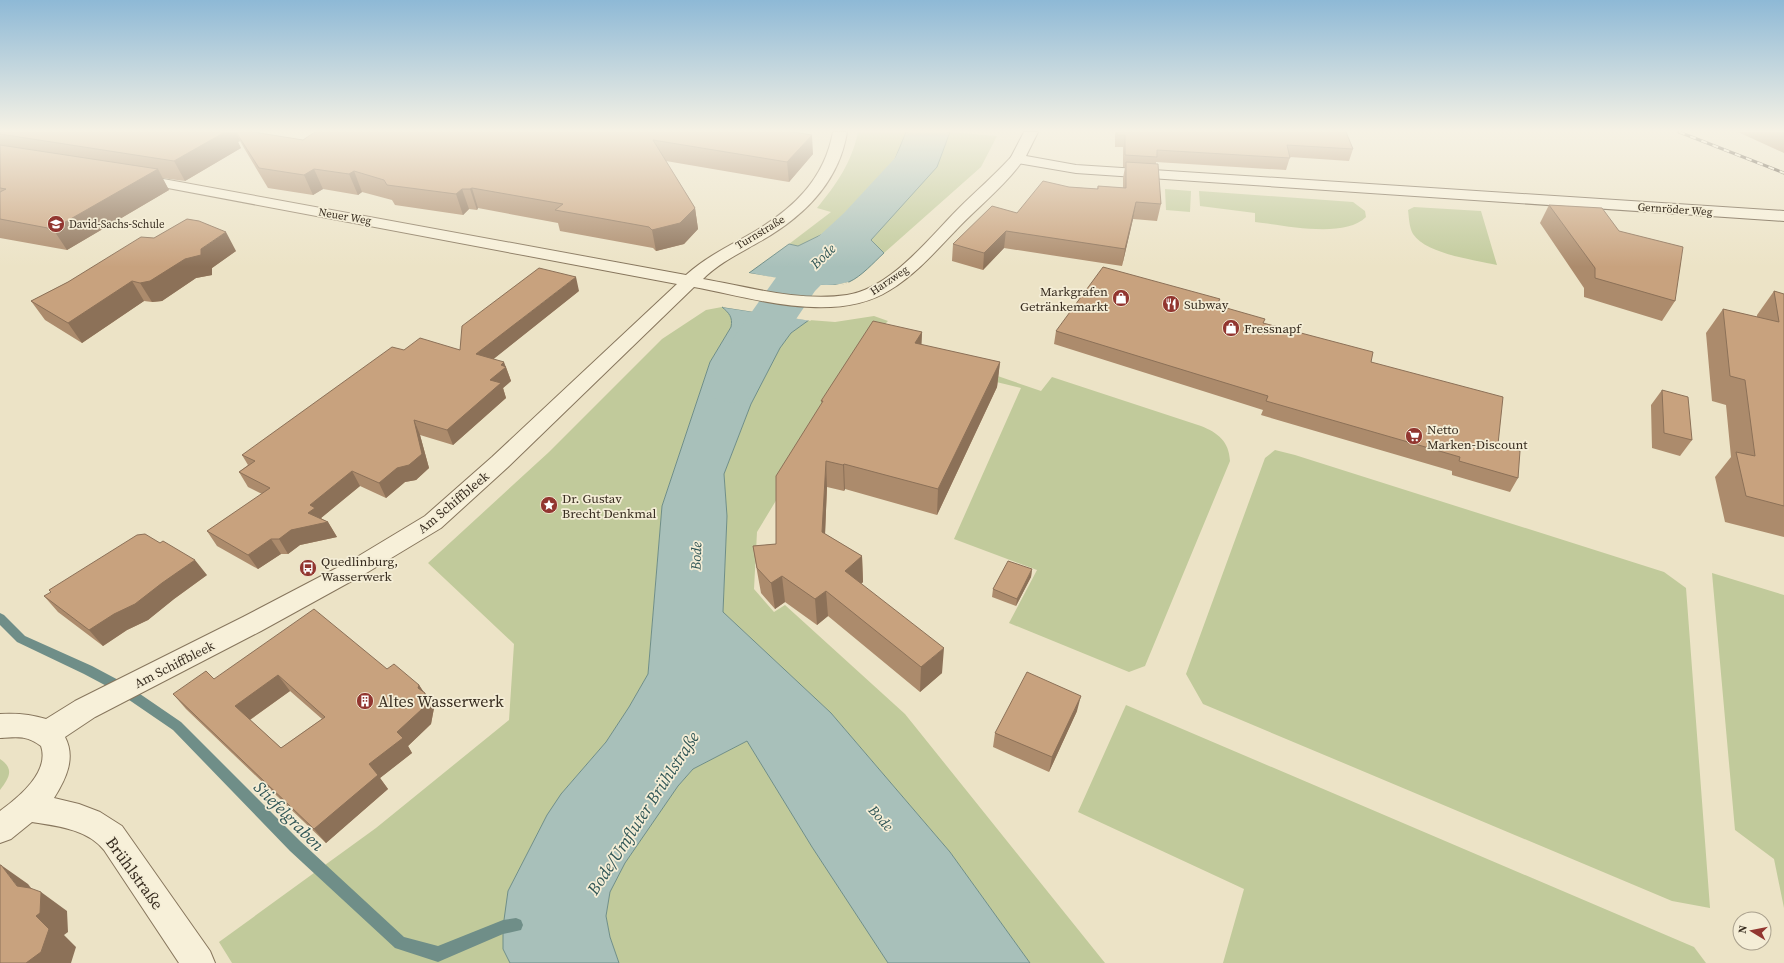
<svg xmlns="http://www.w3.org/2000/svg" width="1784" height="963" viewBox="0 0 1784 963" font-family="'Source Serif 4',serif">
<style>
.green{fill:#c1ca9b}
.water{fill:#a8c0ba;stroke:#6f8e88}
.pier{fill:#ece3c6}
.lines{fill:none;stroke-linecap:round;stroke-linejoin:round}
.stream{fill:#6f8e88;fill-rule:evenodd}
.river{fill:#a8c0ba;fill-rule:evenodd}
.minor-casing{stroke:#87765d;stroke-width:2}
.secondary-casing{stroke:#685740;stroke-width:2}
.minor{fill:#f7f0d9;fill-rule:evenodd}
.secondary{fill:#f7f0d9;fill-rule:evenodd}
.rail-casing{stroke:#382d20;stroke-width:3}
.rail{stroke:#f4edd6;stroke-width:2;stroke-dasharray:6;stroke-linecap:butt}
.wall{fill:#ac8b6c;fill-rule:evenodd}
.shaded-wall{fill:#8c7158}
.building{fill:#c8a27e;stroke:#8c7158;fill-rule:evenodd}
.labels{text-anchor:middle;stroke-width:3.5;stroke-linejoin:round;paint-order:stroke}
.far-street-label{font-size:11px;fill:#382d20;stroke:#f4edd6}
.far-poi-label{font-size:11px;fill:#382d20;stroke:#f4edd6;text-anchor:start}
.poi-label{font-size:13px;fill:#382d20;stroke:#f4edd6;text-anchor:start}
.street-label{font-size:13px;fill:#382d20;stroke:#f4edd6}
.water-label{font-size:14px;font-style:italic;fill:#305656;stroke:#f4edd6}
.near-poi-label{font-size:16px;fill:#382d20;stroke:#f4edd6;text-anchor:start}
.near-street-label{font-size:16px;fill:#382d20;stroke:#f4edd6}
.near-water-label{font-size:17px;font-style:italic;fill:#305656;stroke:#f4edd6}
</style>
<rect width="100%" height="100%" fill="#ece3c6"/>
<path class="green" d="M858,132H906L895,159L869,195L843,224L798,246L789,244L831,212L817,208C836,185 852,162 858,132Z
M950,132L997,136L981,167L884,253L871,240L936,167Z
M1165,189L1191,191L1190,212L1166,210Z
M1199,191L1353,202L1365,211L1366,217C1344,239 1284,225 1255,222V213L1200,206Z
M1414,207L1481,211L1497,265C1475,260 1426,254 1413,234C1409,227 1409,217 1408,210Z
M722,307C729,313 733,317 731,327L710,362L662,506L648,674L629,707L606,742L561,794L547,815L508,891L503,949L510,963H232L219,942L376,828L509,720L514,644L428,563L549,452L662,339L706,310Z
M874,316L888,321L879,330L757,532L754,589L774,612L785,605L905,714L1105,963H1030L950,852L831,713L723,612L727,516L724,474L751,404L780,348L791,333L809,320L835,322Z
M954,361L1041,391L1052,377L1201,426C1218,433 1229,441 1230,461L1145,666L1129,672L1009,623L1037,570L954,539L1021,388L947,370Z
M1275,450L1295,455L1664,572L1686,588L1710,908L1672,901L1203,704L1186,674L1265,458Z
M1712,573L1784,595V908L1774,859L1735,830Z
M1126,705L1694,947L1706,963H1223L1244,889L1078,812Z
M747,741L812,847L888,963H619L610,937L606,916L610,892L625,863L678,786L693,769Z
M0,759C15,769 9,778 0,790Z"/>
<path class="water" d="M906,132H950L937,167L871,240L884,253C873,263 862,276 849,282C824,292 775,278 749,273L789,244L798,246L843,224L869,195L895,159Z
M722,307L809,320L791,333L780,348L751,404L724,474L727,516L723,612L831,713L950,852L1030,963H888L812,847L747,741L693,769L678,786L625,863L610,892L606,916L610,937L619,963H510L503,949V927L508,891L547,815L561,794L606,742L629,707L648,674L662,506L710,362L731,327C733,317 729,313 722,307Z"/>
<path class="pier" d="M749,273L819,285H835L848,282L849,283L835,287H819L748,275Z
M724,305L809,318L811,321L722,307Z"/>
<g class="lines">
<path class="stream" d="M0,613L4,615L25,636L92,666L124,683L181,722L300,841L404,937L438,946L503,920L516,918L521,920L523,925L521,930L503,934L438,962L395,948L290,851L173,730L116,691L84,674L17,642L0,625Z"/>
<path class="river" d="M909,132H947L926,171L874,231L815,291L786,334L751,398L732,403L713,398L705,386L736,334L780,272L844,213L895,158Z"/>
<defs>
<path id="minor" d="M833,132H847C839,183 802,218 759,242C740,253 719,263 703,279C749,287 799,302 847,295C891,288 928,239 958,209C976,191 995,175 1012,156L1017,155L1022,156L1024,159C1006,185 979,206 957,229C936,251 916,274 890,290C835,325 753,298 694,287L508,467L441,528L368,572L261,631L95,717L65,737C76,758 66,779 54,798L79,804L100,812L122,826L210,951L215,963H179L104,850C87,829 57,826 32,822L11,839L0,843V811C19,797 50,772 41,746C27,735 17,737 0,738V714C17,713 30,714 46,719L75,701L243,617L352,560L425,516L492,457L677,284L136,182L131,181L129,178L131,175L136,174L686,275C706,257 729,246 752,233C793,209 824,180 833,132Z"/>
<path id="secondary" d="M1024,132H1038L1026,156L1076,165L1784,211V221L1076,173L1012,162L1010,159Z"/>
</defs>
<use href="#minor" class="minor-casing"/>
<use href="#secondary" class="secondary-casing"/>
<use href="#minor" class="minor"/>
<use href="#secondary" class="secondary"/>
<defs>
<path id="rail" d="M1679,132L1784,173"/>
</defs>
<use href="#rail" class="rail-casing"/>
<use href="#rail" class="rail"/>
</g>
<path class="wall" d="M0,132H257H256L303,140L793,132L813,154L789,182L666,161L695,208L698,229L684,244L656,251L653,248L560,231L558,223L478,208L477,210L469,209L463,215L395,205L392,200L362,192L358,195L323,189L313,195L268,188L244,148L240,141L238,142L241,148L185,181L162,178L169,190L67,250L0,238Z
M1115,132H1346L1353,149L1349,161L1290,157L1286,170L1156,162V164L1161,204L1157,221L1133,219L1122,266L1004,248L983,270L952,261L953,244L1017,213L1069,187L1097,189L1098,186L1123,188V178L1125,167H1123V147H1115Z
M1738,132H1784V153Z
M1549,205L1619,231L1675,301L1662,321L1584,297V288L1540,223Z
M154,238L236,251L212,268V275L196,278L162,301L152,302L144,301L82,343L45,320L31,301Z
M579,291L493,359L506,367L511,381L503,388L506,398L453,445L420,435L429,468L416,480L405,482L386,498L360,486L321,518L322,519L328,522L337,537L300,545L288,554H281L258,569L217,546L207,531L262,494L248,487L239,472L248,465L242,455L404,350H460Z
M1774,291L1784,294V537L1725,522L1715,477L1731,457L1726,405L1712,401L1706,333L1723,309L1757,317V315Z
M1220,299L1218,306L1263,323L1371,362L1498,444L1518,478L1510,492L1452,475V471L1261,415L1263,410L1054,344L1056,331Z
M922,332L921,345L1000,362L997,387L937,515L845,489L844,491L827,487L825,534L862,556L863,582L861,584L942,673L920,692L828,616L817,625L785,602L775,609L761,593L757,571L753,546L776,544L822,403L821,401Z
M1662,390L1692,440L1680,456L1652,448L1651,405Z
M1032,569L1031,577L1016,606L992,597L993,589Z
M207,575L174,599L148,620L127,630L103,646L58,612L44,596Z
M387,669L419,685L434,708L431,724L408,746L412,753L380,778L388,789L326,843L186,709L173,694L214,679ZM290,691L322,719L281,748L250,720Z
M1077,711L1049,772L993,747L995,733Z"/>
<path class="shaded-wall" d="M224,132H236L240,141L238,142L241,148L185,181L174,161Z
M812,135L813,154L789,182L787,162Z
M158,169L169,190L67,250L53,229Z
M314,169L323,189L313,195L304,175Z
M354,171L362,192L358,195L349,174Z
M472,188L478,208L477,210L470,189Z
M462,189L469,209L463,215L456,194Z
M1136,202L1133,219L1122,266L1125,249Z
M695,208L698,229L684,244L656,251L652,230Z
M1006,231L1004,248L983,270L984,253Z
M226,232L236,251L212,268V275L196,278L162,301L152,302L140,283L201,249Z
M576,277L579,291L481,369L476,354Z
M132,281L144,301L82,343L68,323Z
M922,332L921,356L915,343Z
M504,362L511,381L503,388L506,398L453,445L447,430L490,380L501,365Z
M1000,362L997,387L937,515L938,489Z
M414,420L420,435L429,468L416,480L405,482L386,498L379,483Z
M826,461L827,487L824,558L822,532Z
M844,464L845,489L844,491L843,465Z
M352,471L360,486L321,518L324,523L328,522L337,537L300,545L288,554L279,539L308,513L310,505Z
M271,539L281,554L258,569L248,555Z
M862,556L863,582L846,597L845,571Z
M195,560L207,575L174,599L148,620L127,630L103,646L89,630Z
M1032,569L1031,577L1016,606L1017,599Z
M782,576L785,602L775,609L771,583Z
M826,591L828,616L817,625L815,599Z
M944,648L942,673L920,692L921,667Z
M278,675L290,691L248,721L235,706Z
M419,685L425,694V693L434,708L431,724L408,746L412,753L380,778L388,789L326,843L314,829L397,732Z
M1081,696L1077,711L1049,772L1052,757Z
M1,865L28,884L40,900L41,892L67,911L68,932L64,935L76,947L71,963H26L36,916L17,886Z"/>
<path class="building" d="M0,132H225L174,161L0,134Z
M236,132H253L303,140L315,132H793L812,135L787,162L653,140L695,208L680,223L652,230L649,227L555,210L563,204L472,188L470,189H462L456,194L387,185L384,180L354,171L349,174L314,169L304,175L259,168Z
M1117,132H1346L1353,149L1287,145L1290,158L1157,150V157L1125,155V135H1117Z
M0,145L158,169L53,229L0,219V192L6,189L0,188Z
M1126,162L1158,164L1161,204L1136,202L1125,249L1006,231L984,253L953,244L992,206L1017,213L1043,181L1069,187L1098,189V186L1126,188Z
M1549,205L1602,208L1619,231L1683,247L1675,301L1595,278V268Z
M187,219L199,221L226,232L201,249V255L185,259L150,281L140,283L132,281L68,323L31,301L68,282L141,237L154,238Z
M1103,267L1220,299L1216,305L1265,319L1263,323L1373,352L1371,362L1503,397L1498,444L1520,451L1518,478L1459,461L1460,457L1266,401L1268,396L1056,331Z
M539,268L576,277L476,354L504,362L501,365L506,367L490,380L501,383L447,430L414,420L422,454L409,465L397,468L379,483L352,471L310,505L315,508L308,513L328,522L291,530L279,539H271L248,555L207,531L270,488L239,472L255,461L242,455L392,347L404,350L420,338L460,350L462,326Z
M1774,291L1784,294V506L1746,496L1736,452L1755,456L1745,380L1730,376L1723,309L1779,322Z
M873,321L922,332L915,343L1000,362L938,489L844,464L843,465L826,461L822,532L862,556L845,571L944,648L921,667L826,591L815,599L782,576L771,583L757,568L753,546L776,544V476L823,401H821Z
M1662,390L1688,397L1692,440L1664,433Z
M145,534L160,543L163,541L195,560L162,583L135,604L114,614L89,630L44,596L51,592L49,590L137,535Z
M1008,561L1032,569L1017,599L993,589Z
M314,609L387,669L394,664L419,685L418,688L425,693L422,709L397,732L403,738L369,764L378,775L314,829L173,694L206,671L214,679ZM278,675L325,717L281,748L235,706Z
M1027,672L1081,696L1052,757L995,733Z
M0,865H1L17,886L30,888L41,892L40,913L36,916L49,929L41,952L26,963H0Z"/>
<linearGradient id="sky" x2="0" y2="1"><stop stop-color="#8eb9d6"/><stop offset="0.49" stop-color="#f6f2e5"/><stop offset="1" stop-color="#f6f2e5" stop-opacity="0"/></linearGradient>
<rect width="1784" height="267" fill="url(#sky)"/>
<defs>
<symbol id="school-disc" viewBox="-11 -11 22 22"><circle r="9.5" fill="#923630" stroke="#f4edd6"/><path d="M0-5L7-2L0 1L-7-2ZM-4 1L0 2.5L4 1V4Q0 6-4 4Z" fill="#fff"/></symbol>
<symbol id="shop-disc" viewBox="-11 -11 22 22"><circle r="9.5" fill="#923630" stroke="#f4edd6"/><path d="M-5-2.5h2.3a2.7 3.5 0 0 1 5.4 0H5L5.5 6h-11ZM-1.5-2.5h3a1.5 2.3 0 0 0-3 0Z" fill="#fff"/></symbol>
<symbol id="restaurant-disc" viewBox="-11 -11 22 22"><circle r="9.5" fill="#923630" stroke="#f4edd6"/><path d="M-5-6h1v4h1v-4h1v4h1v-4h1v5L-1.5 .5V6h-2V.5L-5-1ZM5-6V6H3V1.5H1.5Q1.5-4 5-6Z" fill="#fff"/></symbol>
<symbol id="supermarket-disc" viewBox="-11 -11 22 22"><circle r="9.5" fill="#923630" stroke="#f4edd6"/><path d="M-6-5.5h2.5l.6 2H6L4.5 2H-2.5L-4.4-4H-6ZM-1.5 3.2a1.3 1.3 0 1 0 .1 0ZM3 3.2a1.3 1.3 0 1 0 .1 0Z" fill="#fff"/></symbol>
<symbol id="sight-disc" viewBox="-11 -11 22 22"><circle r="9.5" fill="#923630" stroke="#f4edd6"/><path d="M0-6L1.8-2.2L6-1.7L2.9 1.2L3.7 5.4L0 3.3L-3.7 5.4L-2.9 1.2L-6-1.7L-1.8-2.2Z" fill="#fff"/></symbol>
<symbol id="bus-disc" viewBox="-11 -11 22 22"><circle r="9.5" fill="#923630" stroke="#f4edd6"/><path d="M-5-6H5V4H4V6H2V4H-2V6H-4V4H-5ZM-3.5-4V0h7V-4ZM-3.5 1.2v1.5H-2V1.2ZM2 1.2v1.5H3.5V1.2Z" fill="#fff"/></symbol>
<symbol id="building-disc" viewBox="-11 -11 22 22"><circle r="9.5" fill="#923630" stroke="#f4edd6"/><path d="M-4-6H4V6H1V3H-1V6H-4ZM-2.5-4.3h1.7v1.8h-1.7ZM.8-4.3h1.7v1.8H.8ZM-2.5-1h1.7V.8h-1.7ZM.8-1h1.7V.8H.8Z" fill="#fff"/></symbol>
</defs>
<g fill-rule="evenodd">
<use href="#school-disc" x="46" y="214" width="20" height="20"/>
<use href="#shop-disc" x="1111" y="288" width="20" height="20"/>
<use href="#restaurant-disc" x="1161" y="294" width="20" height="20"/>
<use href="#shop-disc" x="1221" y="318" width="20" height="20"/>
<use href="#supermarket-disc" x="1404" y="426" width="20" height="20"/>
<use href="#sight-disc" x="539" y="495" width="20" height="20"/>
<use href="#bus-disc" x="298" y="558" width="20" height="20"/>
<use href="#building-disc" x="355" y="691" width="20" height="20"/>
</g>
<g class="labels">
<g class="far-street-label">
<text transform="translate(1675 209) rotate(4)" y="4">Gernröder Weg</text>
<text transform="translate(345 216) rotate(10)" y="4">Neuer Weg</text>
<text transform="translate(760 232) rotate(-31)" y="4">Turnstraße</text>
<text transform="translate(889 280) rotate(-34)" y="4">Harzweg</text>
</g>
<g class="far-poi-label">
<text x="69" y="228">David-Sachs-Schule</text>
</g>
<g class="poi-label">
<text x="1108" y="296" text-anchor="end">Markgrafen<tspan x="1108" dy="15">Getränkemarkt</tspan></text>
<text x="1184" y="309">Subway</text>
<text x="1244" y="333">Fressnapf</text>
<text x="1427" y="434">Netto<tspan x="1427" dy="15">Marken-Discount</tspan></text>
<text x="562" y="503">Dr. Gustav<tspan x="562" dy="15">Brecht Denkmal</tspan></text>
<text x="321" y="566">Quedlinburg,<tspan x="321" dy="15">Wasserwerk</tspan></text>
</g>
<g class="street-label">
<text transform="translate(453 502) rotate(-40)" y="5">Am Schiffbleek</text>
<text transform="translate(174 664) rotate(-27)" y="5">Am Schiffbleek</text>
</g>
<g class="water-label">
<text transform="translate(823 256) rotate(-44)" y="5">Bode</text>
<text transform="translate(696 556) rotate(-88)" y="5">Bode</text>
<text transform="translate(881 818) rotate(48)" y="5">Bode</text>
</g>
<g class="near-poi-label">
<text x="378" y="707">Altes Wasserwerk</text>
</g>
<g class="near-street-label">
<text transform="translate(135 873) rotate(54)" y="6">Brühlstraße</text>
</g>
<g class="near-water-label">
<text transform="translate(643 813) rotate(-57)" y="6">Bode/Umfluter Brühlstraße</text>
<text transform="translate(289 816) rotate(45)" y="6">Stiefelgraben</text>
</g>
</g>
<g transform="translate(1752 931) rotate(280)"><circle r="19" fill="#f4edd6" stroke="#a9a08d"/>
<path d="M0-3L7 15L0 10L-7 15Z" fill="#923630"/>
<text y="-6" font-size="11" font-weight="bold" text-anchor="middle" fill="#382d20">N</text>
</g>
</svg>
